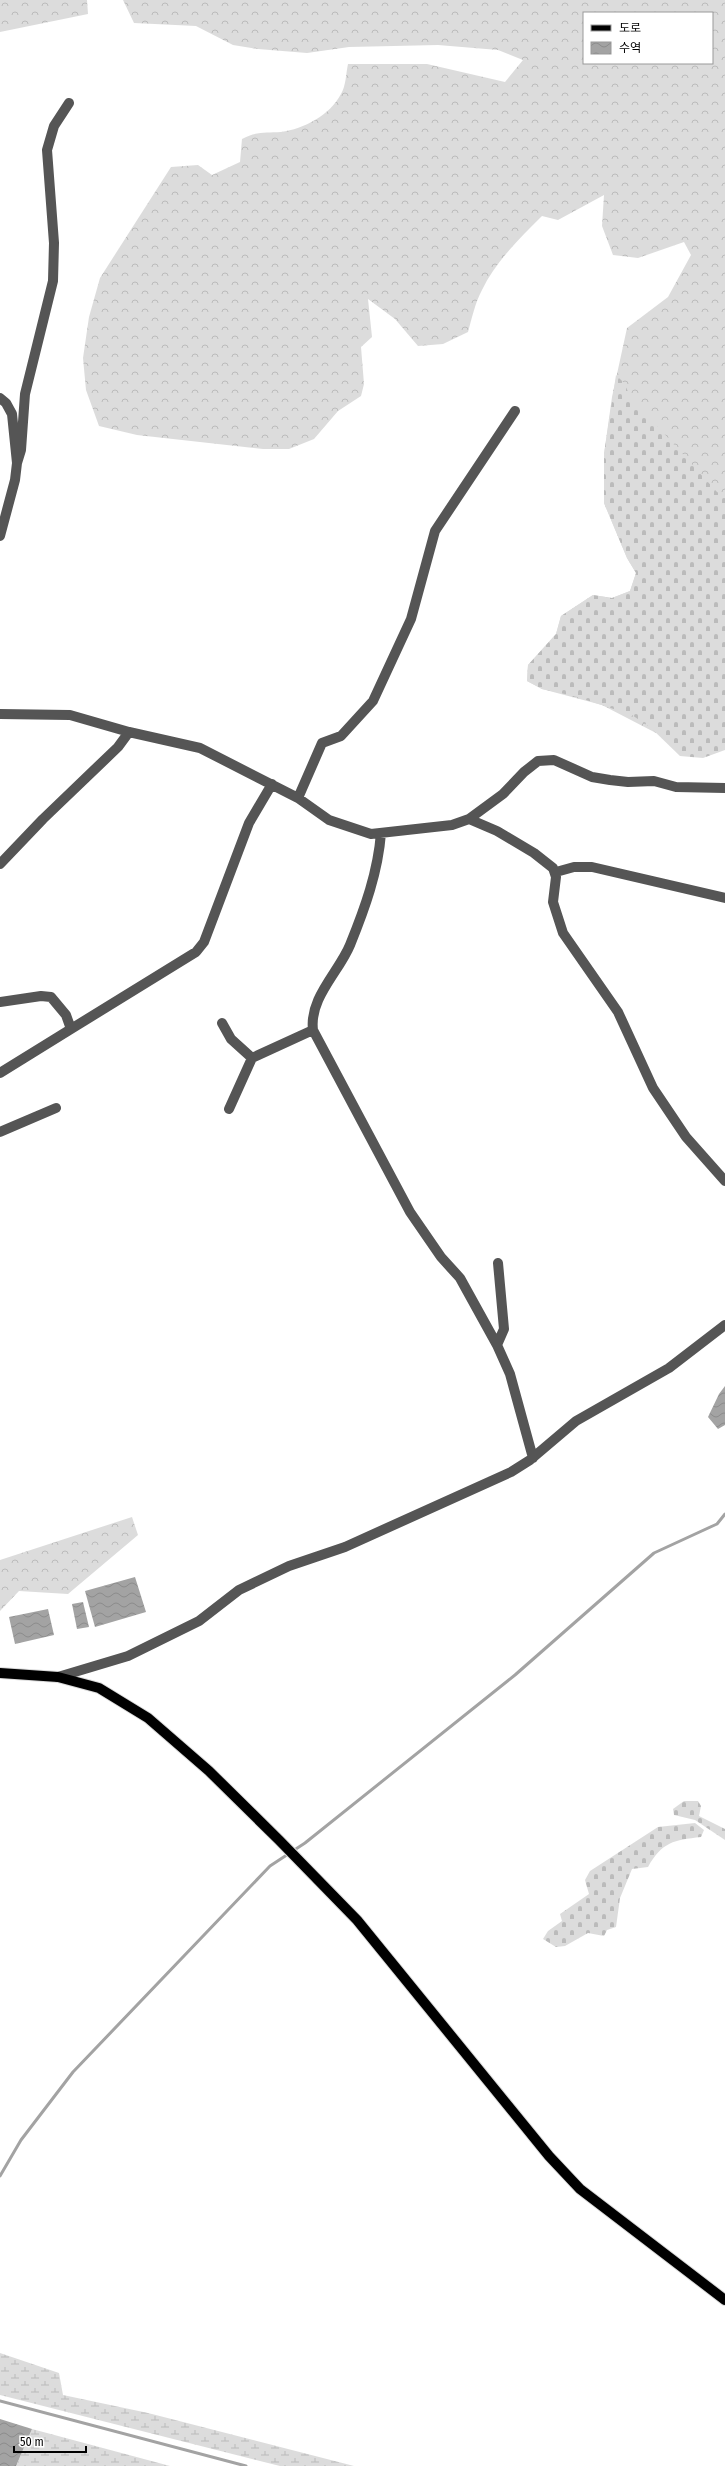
<svg xmlns="http://www.w3.org/2000/svg" width="725" height="2466" viewBox="0 0 725 2466" font-family="'Fira Sans Condensed','Noto Sans KR',sans-serif">
<style>
.forest{fill:url(#forest-crowns);fill-rule:evenodd}
.wetland{fill:url(#wetland-marsh)}
.cemetery{fill:url(#cemetery-stones)}
.water{fill:url(#water-waves)}
.lines{fill:none;stroke-linecap:round;stroke-linejoin:round}
.stream{stroke:#a3a3a3;stroke-width:3}
.major-casing{stroke:#dbdbdb;stroke-width:12}
.minor{stroke:#555;stroke-width:10}
.major{stroke:#000;stroke-width:10}
</style>
<defs>
<pattern id="forest-crowns" width="20" height="18" patternUnits="userSpaceOnUse"><rect width="20" height="18" fill="#dcdcdc"/><path d="M2 6a3 3 0 1 1 6 0M12 15a3 3 0 1 1 6 0" fill="none" stroke="#bbb"/></pattern>
<pattern id="wetland-marsh" width="20" height="14" patternUnits="userSpaceOnUse"><rect width="20" height="14" fill="#dcdcdc"/><path d="M1 5h8M5 5V1M11 12h8M15 12V8" fill="none" stroke="#bbb"/></pattern>
<pattern id="cemetery-stones" width="16" height="16" patternUnits="userSpaceOnUse"><rect width="16" height="16" fill="#dcdcdc"/><path d="M2 7V4a2 2 0 0 1 4 0v3zM10 15v-3a2 2 0 0 1 4 0v3z" fill="#bbb"/></pattern>
<pattern id="water-waves" width="16" height="10" patternUnits="userSpaceOnUse"><rect width="16" height="10" fill="#a3a3a3"/><path d="M0 5q4-4 8 0t8 0" fill="none" stroke="#8b8b8b"/></pattern>
</defs>
<rect width="100%" height="100%" fill="#fff"/>
<path class="forest" d="M0,0H87L88,14L0,32Z
M123,0H725V732L656,733L602,705L542,689L527,681L528,665L556,634L561,616L593,595L612,598L630,591L636,573L627,558L604,503V454L612,397L627,328L668,297L691,255L684,242L638,258L613,255L602,226L604,195L558,220L542,216C519,239 496,261 482,290C475,303 472,318 468,332L443,344L418,346L395,319L368,299L372,337L361,347L364,384L361,396L338,411L314,439L289,449H263L137,435L99,426L86,390L83,358L89,317L100,278L171,167L198,165L212,175L240,162L242,139C256,131 266,133 281,132C304,129 330,115 341,94C346,86 346,73 348,64H427L505,82L523,60L498,50L438,45L349,47L307,53L258,49L233,45L196,26L134,23ZM584,13H712V63H584Z
M132,1517L138,1535L68,1594L19,1591L0,1611V1560Z"/>
<path class="wetland" d="M0,2353L59,2373L63,2395L148,2413L354,2466H280L0,2395Z
M32,2429L170,2466H16Z"/>
<path class="cemetery" d="M616,375L624,383L630,396L717,492L725,497V750L703,758L680,756L651,728L632,715L574,696L542,689L527,681L528,665L556,634L561,616L593,595L612,598L630,591L636,573L627,558L604,503V454Z
M684,1801H698L701,1806L699,1816L725,1829V1840L695,1820L674,1815L673,1809Z
M695,1823L704,1830L701,1837C674,1840 662,1842 648,1867L632,1869L620,1898L616,1927L607,1930L604,1936L588,1933L565,1946L556,1947L543,1939L548,1931L562,1921L560,1914L589,1894L585,1880L590,1871L658,1827Z"/>
<path class="water" d="M725,1386V1425L718,1429L708,1417L719,1394Z
M135,1577L146,1612L95,1627L85,1591Z
M83,1602L89,1627L77,1629L72,1604Z
M48,1609L54,1635L15,1644L9,1617Z
M0,2419L32,2429L16,2466H0Z"/>
<g class="lines">
<path class="stream" d="M0,2176L21,2140L73,2072L270,1866L305,1843L515,1675L654,1553L717,1524L725,1514
M0,2401L246,2466"/>
<defs>
<path id="major" d="M0,1673L58,1677L99,1688L148,1718L209,1771L279,1840L357,1920L549,2156L580,2189L725,2300"/>
</defs>
<use href="#major" class="major-casing"/>
<path class="minor" d="M0,398L6,403L12,414L17,463L15,480L0,536
M17,463L21,450L25,394L53,281L54,243L47,150L54,126L69,103
M0,714L70,715L129,732L200,748L298,798L329,820L371,834L452,825L469,819L503,794L524,772L538,761L554,760L592,777L610,780L628,782L654,781L676,787L725,788
M298,798L322,743L341,736L373,701L411,619L435,531L515,411
M469,819L497,831L534,853L553,868L556,877L553,902L563,933L618,1012L653,1088L686,1137L725,1181
M381,833C378,872 365,908 350,945C339,972 309,998 313,1030L410,1212L441,1257L460,1278L497,1345L510,1374L533,1458
M0,864L43,819L118,747L129,732
M556,872L574,867H592L725,898
M0,1002L41,996L51,997L66,1015L71,1029L196,952L204,942L249,823L272,784
M222,1023L231,1039L252,1058
M0,1073L71,1029
M229,1109L252,1058L313,1030
M0,1132L56,1108
M497,1345L504,1329L498,1263
M58,1677L128,1656L199,1621L239,1590L289,1566L345,1547L511,1472L530,1460L576,1421L669,1368L725,1325"/>
<use href="#major" class="major"/>
</g>
<rect x="583" y="12" width="130" height="52" fill="#ffffff" stroke="#999999"/>
<rect x="591" y="25" width="20" height="6" fill="#000000" stroke="#999999"/>
<text x="619" y="32" font-size="12" fill="#000000">도로</text>
<rect x="591" y="42" width="20" height="12" fill="url(#water-waves)" stroke="#999999"/>
<text x="619" y="52" font-size="12" fill="#000000">수역</text>
<path d="M14 2446v6h72v-6" fill="none" stroke="#000000" stroke-width="2"/>
<text x="20" y="2446" font-size="12" fill="#000000" stroke="#ffffff" stroke-width="3" paint-order="stroke">50 m</text>
</svg>
